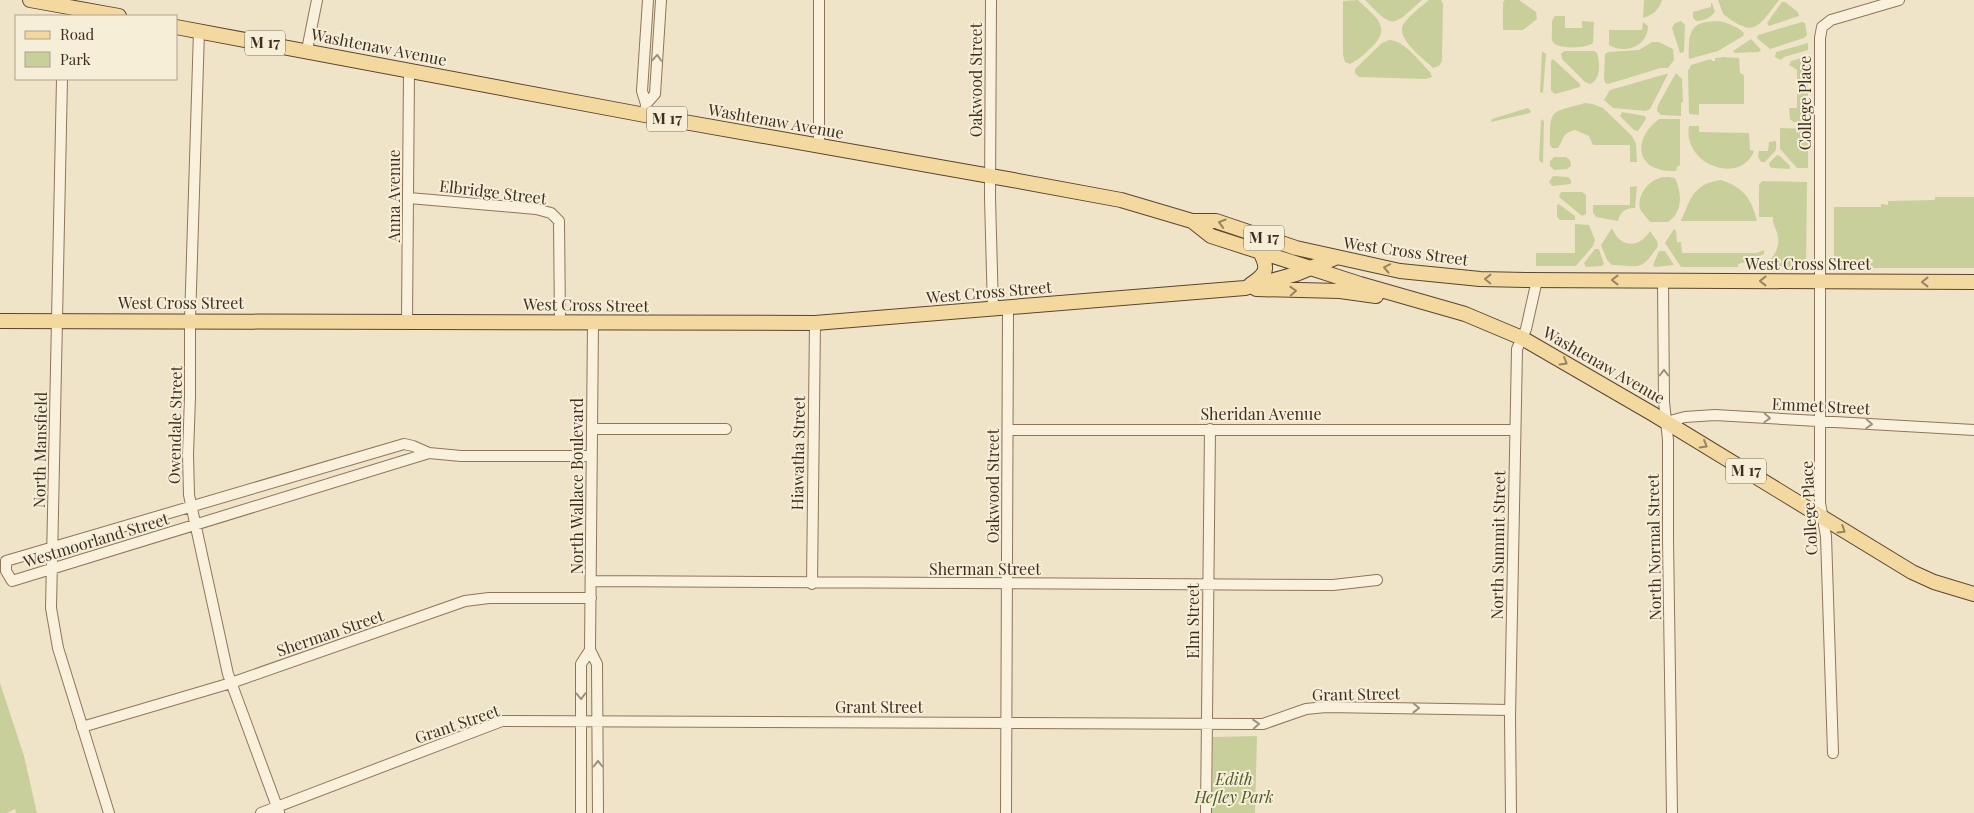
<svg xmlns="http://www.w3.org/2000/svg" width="1974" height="813" viewBox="0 0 1974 813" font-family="'Playfair Display',serif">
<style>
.green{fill:#c9cf9b}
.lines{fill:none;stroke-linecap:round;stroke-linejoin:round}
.minor-casing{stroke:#8d765c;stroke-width:12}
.major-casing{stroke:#5b4430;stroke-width:16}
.minor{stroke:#faf1dc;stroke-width:10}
.major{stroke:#f3d9a0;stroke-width:14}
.oneway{stroke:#9c907e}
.oneway2{stroke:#988460}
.labels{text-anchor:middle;stroke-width:4;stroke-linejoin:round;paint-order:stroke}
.shield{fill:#f7eed8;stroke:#756857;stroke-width:1}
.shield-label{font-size:15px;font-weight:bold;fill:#3d2e20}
.street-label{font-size:16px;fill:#3d2e20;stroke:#f7eed8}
.park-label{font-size:16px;font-style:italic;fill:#4d5a26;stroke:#f7eed8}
</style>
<rect width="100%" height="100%" fill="#f0e4c8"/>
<path class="green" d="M1358,0C1374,16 1393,26 1372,47C1365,53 1359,60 1350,64L1345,62L1343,55V1Z
M1365,0H1422C1392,27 1394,30 1365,0Z
M1429,0H1441L1443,4L1442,61L1439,66L1433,68C1424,59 1396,39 1403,25C1408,16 1421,7 1429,0Z
M1505,0H1519L1536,12L1537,19L1523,30H1503V2Z
M1644,0H1662C1659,10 1653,15 1643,18Z
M1718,0H1779C1758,27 1755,39 1723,14Z
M1782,2H1785L1798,12L1799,16L1769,26L1767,23Z
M1711,3H1712L1715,12C1710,18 1704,21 1696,21L1693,18V12L1711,7Z
M1555,16H1565V28H1582V21L1594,22L1593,43C1588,48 1558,50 1553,42C1551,39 1552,34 1552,30C1552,24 1551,20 1555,16Z
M1681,21L1685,25L1684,52L1680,53L1672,28L1675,23Z
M1718,21C1728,23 1737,26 1744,33L1743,36L1718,51L1689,59C1688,53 1689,48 1689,42C1691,23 1701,22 1718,21Z
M1643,22L1648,26C1648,46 1625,55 1609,45V30H1642Z
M1802,22L1805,23L1807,35L1804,38L1770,49L1757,38L1758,35Z
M1751,39L1761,50L1759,52L1735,53L1733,51Z
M1389,40C1404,40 1420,62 1430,72L1432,77L1426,79L1359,77L1355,73V69L1382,43Z
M1652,42H1659L1673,49L1674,60L1668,68H1661L1608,84L1605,83L1604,79L1605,54L1608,52L1639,50Z
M1808,43V50L1784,57L1781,60L1775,57L1776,52Z
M1542,51L1546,54L1543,93L1540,92Z
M1564,51H1594L1597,53C1600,63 1601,80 1590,84L1585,82L1562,59L1561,54Z
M1808,56V122H1793L1790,119L1789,108H1797V70L1789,65L1791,61Z
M1724,57L1739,58L1740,73L1744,75V104H1699V115L1689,114L1688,71L1691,65L1711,59L1712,61H1715V58Z
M1553,59L1580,84V87L1555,94L1551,91V61Z
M1676,73L1682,79L1683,102L1681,103V116L1661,115L1657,111L1658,105Z
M1666,74H1668L1650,109L1646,111L1613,108L1604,100L1610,90Z
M1585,103L1593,104L1603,108L1632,136L1636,144L1637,162H1630V145H1593L1589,136L1575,130C1561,134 1565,138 1558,148H1552L1550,145C1550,108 1550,113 1585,103Z
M1528,108L1531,111L1530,113L1491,122L1492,119Z
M1622,112L1645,116L1646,119L1638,131L1634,130L1620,116Z
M1541,119L1544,121L1543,163L1539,161Z
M1659,119H1680V165L1677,167L1676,171C1637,173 1630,141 1659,119Z
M1689,126H1699V132L1749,133L1750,150L1754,151C1741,186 1682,165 1689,126Z
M1780,128L1808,129V168H1797L1780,149Z
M1776,141V150L1765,162H1761L1758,157L1759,151H1768L1769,142Z
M1777,155L1780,156L1790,166V169L1772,168L1770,167L1769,163Z
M1554,157H1566L1570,160L1571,166L1567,169L1554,170L1550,166V161Z
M1553,176L1568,177L1571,180V184L1552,186L1549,182Z
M1669,177L1675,178C1682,193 1683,212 1668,222H1650C1648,219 1642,213 1640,209C1637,197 1646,183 1657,179C1661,177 1665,177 1669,177Z
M1721,180C1744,187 1752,200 1757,221H1681C1691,198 1693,184 1721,180Z
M1762,181L1807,182L1806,267H1763V264C1773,260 1780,248 1778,237C1777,229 1772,225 1773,217H1759V185Z
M1637,186L1635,208C1625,208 1620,212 1618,221L1596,217L1593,213V205H1630V187Z
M1561,192H1582L1586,195V214L1582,216L1559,197Z
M1935,197H1974V268H1840L1834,262V207H1881V204L1888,205V201L1935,200Z
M1559,204L1575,216V220H1560L1557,217V205Z
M1575,224L1589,225L1595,240L1593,246L1576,266H1536V253H1575Z
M1612,228C1620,248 1639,249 1650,231L1657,241L1658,246C1640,272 1641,266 1612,265L1607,260L1601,245Z
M1674,229L1676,231L1677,242H1681L1682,253H1757L1764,250V254L1750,261L1738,264V267H1681L1665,243Z
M1595,249H1599L1604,264L1602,266L1586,267L1584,263Z
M1659,251H1665L1674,265L1655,267L1653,265Z
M0,683L24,756L37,813H16L15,809L7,813H0Z
M1257,736L1255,813H1212L1213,737Z"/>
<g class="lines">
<defs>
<path id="minor" d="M819,0V146
M991,0L990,198L993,309
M199,31L190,321V397L188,454L189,495L228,674L279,812
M307,50L317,0
M62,79L51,608L58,648L109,813
M646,104L655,94L661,0
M645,115L646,104L642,91L648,0
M409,198L536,209L551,213L559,221L560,322
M1663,281L1664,402L1668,440V539L1672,813
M407,320L409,71
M593,322L590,650L597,664L598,813
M1666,422L1685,417L1715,415L1974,430
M592,429H726
M1009,430H1514
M404,444L413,446L429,453L12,581L6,571V561Z
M429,453L461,456H591
M592,581L1333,585L1377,580
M812,584L815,323
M82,727L231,683L465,601L489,598H591
M1833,753L1826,536L1820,503V38L1822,27L1831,20L1899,0
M261,813L502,721L1248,724H1263L1306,709L1326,707L1510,710
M581,813V664L590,650
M1006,813L1008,308
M1206,813L1210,429
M1511,813L1510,717L1517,349L1526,329L1537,280"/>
<path id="major" d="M30,0L119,16
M176,27L645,115L1013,180L1121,200L1192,221H1216L1296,248L1400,271L1480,279L1526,280L1974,282
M1192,221L1211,236L1360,284L1465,314L1522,338L1653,414L1912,572L1934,582L1974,594
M1250,285C1265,275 1270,270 1260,252
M1256,289L1340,291L1376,296
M0,321L815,323L1245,288L1296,274L1335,258"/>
</defs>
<use href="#minor" class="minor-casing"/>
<use href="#major" class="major-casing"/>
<use href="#minor" class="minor"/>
<use href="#major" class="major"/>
</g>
<defs><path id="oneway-chevron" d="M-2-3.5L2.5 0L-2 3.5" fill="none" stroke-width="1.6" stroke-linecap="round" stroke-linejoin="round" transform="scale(1.25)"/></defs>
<g class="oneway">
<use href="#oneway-chevron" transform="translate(657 58) rotate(-86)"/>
<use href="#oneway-chevron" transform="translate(1664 373) rotate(-90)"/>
<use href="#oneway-chevron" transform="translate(1767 418) rotate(3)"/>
<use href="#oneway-chevron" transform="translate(1869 424) rotate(3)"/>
<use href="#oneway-chevron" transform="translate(581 696) rotate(89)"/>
<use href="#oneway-chevron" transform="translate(1416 708) rotate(1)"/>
<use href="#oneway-chevron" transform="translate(1256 724) rotate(-4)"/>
<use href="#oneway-chevron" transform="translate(598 764) rotate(-90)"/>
</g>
<g class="oneway2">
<use href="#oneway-chevron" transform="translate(1222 223) rotate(-163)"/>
<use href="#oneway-chevron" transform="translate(1387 268) rotate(-169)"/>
<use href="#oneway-chevron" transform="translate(1488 279) rotate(-179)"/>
<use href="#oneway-chevron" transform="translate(1615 280) rotate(-180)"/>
<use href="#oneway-chevron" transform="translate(1763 281) rotate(-180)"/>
<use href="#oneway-chevron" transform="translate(1925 282) rotate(-180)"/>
<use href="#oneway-chevron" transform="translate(1293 291) rotate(-3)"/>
<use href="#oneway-chevron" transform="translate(1564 362) rotate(30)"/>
<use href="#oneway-chevron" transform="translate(1704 445) rotate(31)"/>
<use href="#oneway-chevron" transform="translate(1842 530) rotate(32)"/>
</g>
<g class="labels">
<g class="shield">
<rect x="245" y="30.5" width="40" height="25" rx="4"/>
<rect x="647" y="106.5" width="40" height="25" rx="4"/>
<rect x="1244" y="225.5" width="40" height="25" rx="4"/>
<rect x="1726" y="458.5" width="40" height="25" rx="4"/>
</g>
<g class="shield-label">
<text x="265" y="48">M 17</text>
<text x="667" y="124">M 17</text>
<text x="1264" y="243">M 17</text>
<text x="1746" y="476">M 17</text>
</g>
<g class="street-label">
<text transform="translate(379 47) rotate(11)" y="6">Washtenaw Avenue</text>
<text transform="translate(976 80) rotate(-90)" y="6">Oakwood Street</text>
<text transform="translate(1805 103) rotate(-90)" y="6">College Place</text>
<text transform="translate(776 121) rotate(10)" y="6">Washtenaw Avenue</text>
<text transform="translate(493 192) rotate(7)" y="6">Elbridge Street</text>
<text transform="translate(394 196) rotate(-90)" y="6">Anna Avenue</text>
<text transform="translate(1406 251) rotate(8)" y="6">West Cross Street</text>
<text x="1808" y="270">West Cross Street</text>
<text transform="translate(989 292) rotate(-5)" y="6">West Cross Street</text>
<text x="181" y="309">West Cross Street</text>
<text transform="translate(586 305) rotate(1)" y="6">West Cross Street</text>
<text transform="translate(1604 365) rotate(30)" y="6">Washtenaw Avenue</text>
<text transform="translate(1821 406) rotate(3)" y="6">Emmet Street</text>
<text x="1261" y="420">Sheridan Avenue</text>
<text transform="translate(175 425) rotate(-89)" y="6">Owendale Street</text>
<text transform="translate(40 450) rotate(-89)" y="6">North Mansfield</text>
<text transform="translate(798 453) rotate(-89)" y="6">Hiawatha Street</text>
<text transform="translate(577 486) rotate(-90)" y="6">North Wallace Boulevard</text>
<text transform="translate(993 486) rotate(-90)" y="6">Oakwood Street</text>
<text transform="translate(1809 508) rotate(-93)" y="6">College Place</text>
<text transform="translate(96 540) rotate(-17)" y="6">Westmoorland Street</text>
<text transform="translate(1498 545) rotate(-89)" y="6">North Summit Street</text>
<text transform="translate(1654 547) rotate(-91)" y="6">North Normal Street</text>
<text x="985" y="575">Sherman Street</text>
<text transform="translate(1193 621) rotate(-90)" y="6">Elm Street</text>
<text transform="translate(330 633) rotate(-19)" y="6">Sherman Street</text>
<text transform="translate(1356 694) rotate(-1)" y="6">Grant Street</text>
<text x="879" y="713">Grant Street</text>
<text transform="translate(457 724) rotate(-19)" y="6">Grant Street</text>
</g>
<g class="park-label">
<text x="1234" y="785">Edith<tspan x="1234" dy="18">Hefley Park</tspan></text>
</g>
</g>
<rect x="15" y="15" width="162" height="65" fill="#f7eed8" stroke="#ada18e"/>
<rect x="25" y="31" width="25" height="8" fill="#f3d9a0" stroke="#ada18e"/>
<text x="60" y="40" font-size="15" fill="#3d2e20">Road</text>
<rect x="25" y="52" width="25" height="15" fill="#c9cf9b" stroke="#ada18e"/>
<text x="60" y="65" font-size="15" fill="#3d2e20">Park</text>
</svg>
